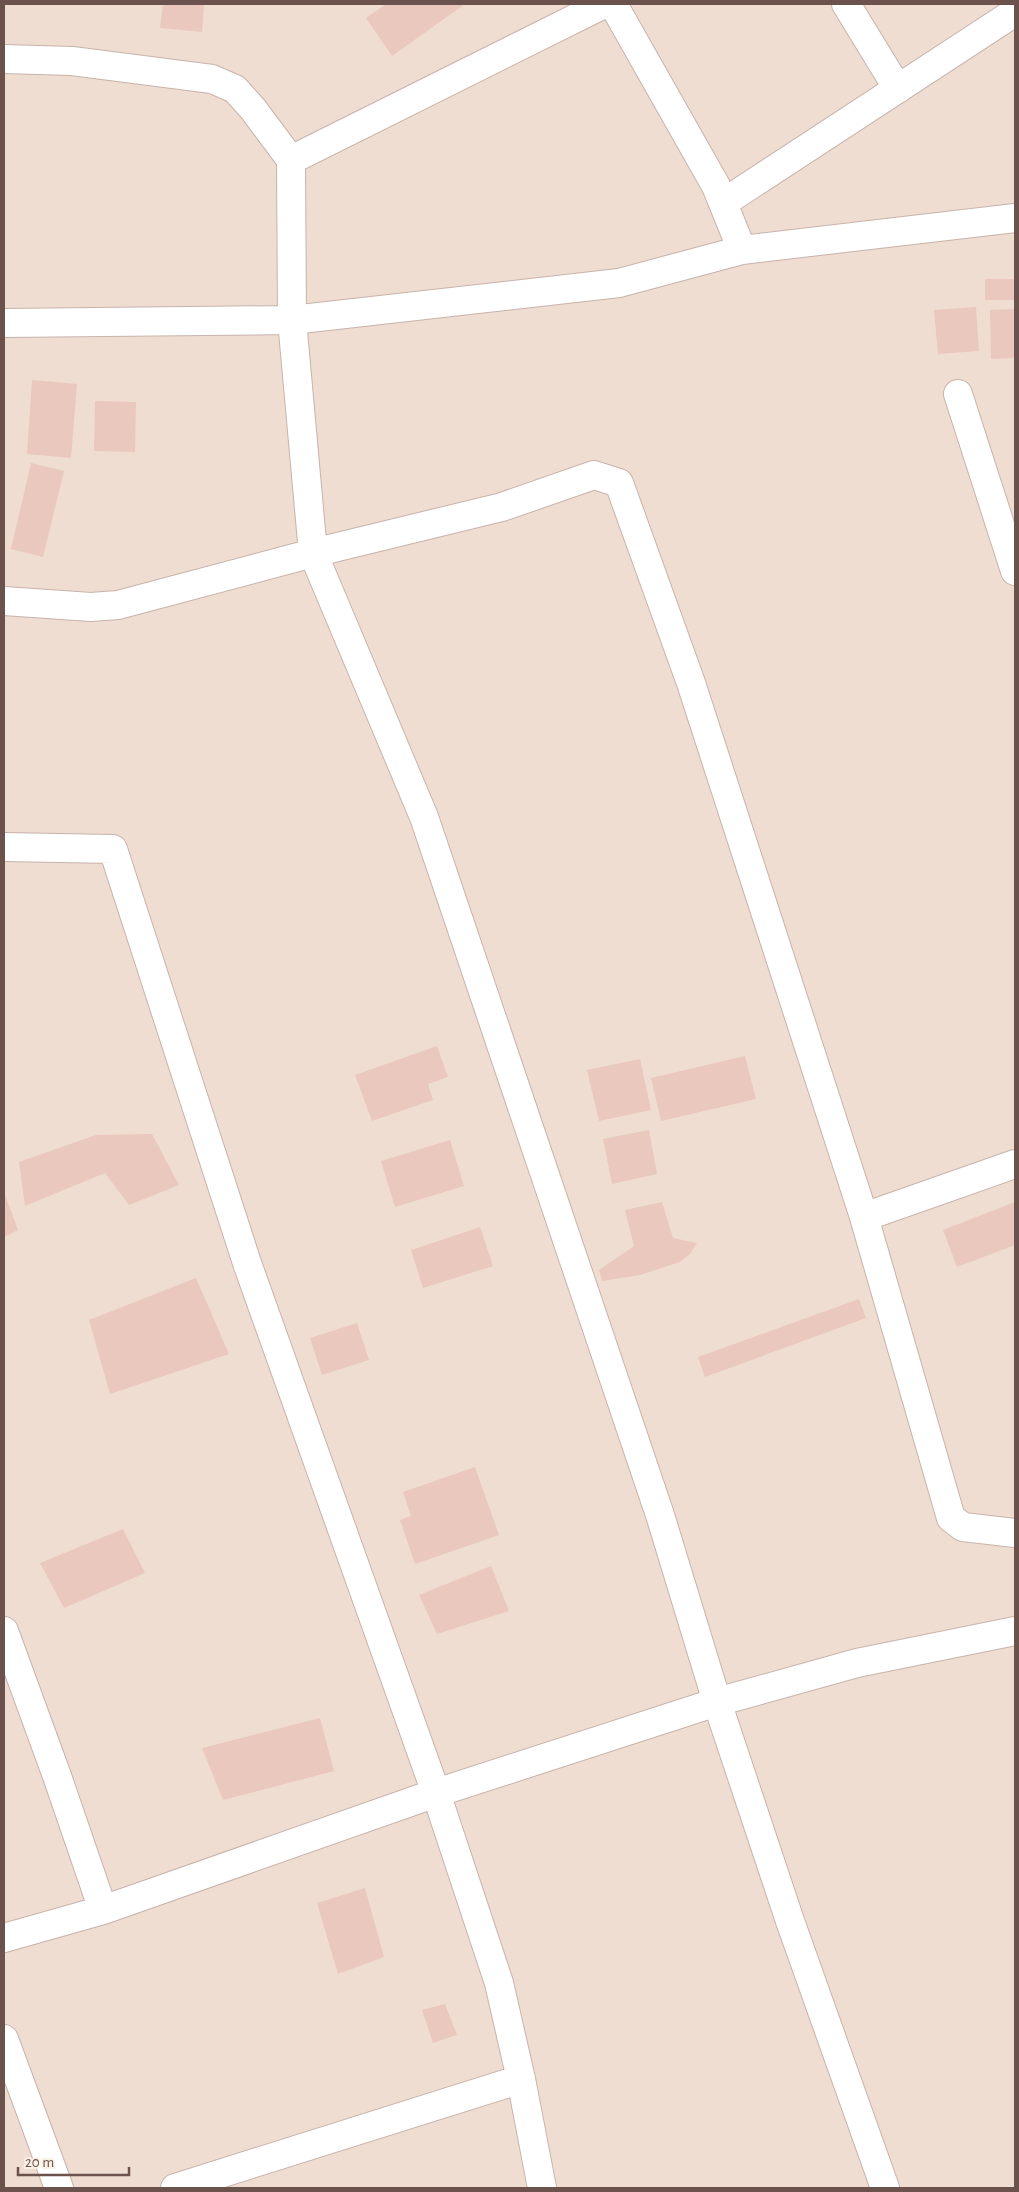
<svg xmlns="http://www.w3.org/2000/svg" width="1019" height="2192" viewBox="0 0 1019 2192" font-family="'Alegreya Sans',sans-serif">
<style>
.residential{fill:#efddd1}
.building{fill:#eac8bd}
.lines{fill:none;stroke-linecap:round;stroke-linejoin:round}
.minor-casing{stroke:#c7b3ab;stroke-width:30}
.minor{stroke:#fff;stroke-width:28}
</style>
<rect width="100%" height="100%" fill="#f8ece2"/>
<path class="residential" d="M4,4H1015V2188H4Z"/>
<path class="building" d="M163,4H204L202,32L160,28Z
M386,4H465L392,56L366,18Z
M985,279H1015V300H985Z
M976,307L979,351L938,354L934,310Z
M1015,309V358L991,359L990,310Z
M32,380L77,384L71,458L27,454Z
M95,401L136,402L135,452L94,451Z
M31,463L64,471L43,557L11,549Z
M437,1046L448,1077L428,1084L433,1100L372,1121L355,1075Z
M745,1056L756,1099L661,1121L651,1078Z
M640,1059L651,1110L599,1121L587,1070Z
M649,1130L657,1174L612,1184L603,1139Z
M152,1134L179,1185L129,1205L105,1173L25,1206L19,1162L96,1135Z
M450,1140L464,1186L395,1207L381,1161Z
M4,1192L18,1230L4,1237Z
M662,1202L673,1238L697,1243L690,1254L680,1262L640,1275L602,1281L599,1270L634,1246L625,1210Z
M1015,1202V1245L957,1267L943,1230Z
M480,1227L493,1266L423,1288L411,1250Z
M196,1278L229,1354L110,1394L89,1320Z
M859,1299L866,1318L705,1377L698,1357Z
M357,1323L369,1360L322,1375L310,1338Z
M475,1467L499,1535L415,1564L400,1520L411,1516L403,1492Z
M123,1529L145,1573L64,1608L40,1563Z
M491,1566L509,1611L437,1634L419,1595Z
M320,1718L334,1771L223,1800L202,1748Z
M365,1888L384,1957L338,1974L317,1903Z
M445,2004L457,2035L433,2043L422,2010Z"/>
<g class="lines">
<defs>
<path id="minor" d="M604,4L291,160L292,320L313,553L424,817L660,1515L717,1702L790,1921L885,2188
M613,4L716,186L742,250
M846,4L898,89
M4,59L72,61L212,79L235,89L253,109L291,160
M723,203L1015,12
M4,323L292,320L619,283L742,250L1015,218
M958,394L1015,571
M4,601L91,607L118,605L313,553L502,507L594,475L619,483L691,683L864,1217L951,1518L963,1527L1015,1533
M4,847L113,849L247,1263L436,1793L499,1983L521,2079L542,2188
M864,1217L1015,1164
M4,1631L57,1776L103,1910
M4,1938L103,1910L436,1793L717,1702L857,1663L1015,1631
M4,2039L59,2188
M175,2188L521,2079"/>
</defs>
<use href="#minor" class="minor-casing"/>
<use href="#minor" class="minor"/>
</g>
<rect width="1019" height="2192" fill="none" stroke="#6c524c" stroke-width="10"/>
<path d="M18 2167v8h111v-8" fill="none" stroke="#6c524c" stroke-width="2.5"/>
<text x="25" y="2167" font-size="15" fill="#6c524c" stroke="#fcf1e7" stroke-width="4" paint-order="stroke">20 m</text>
</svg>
